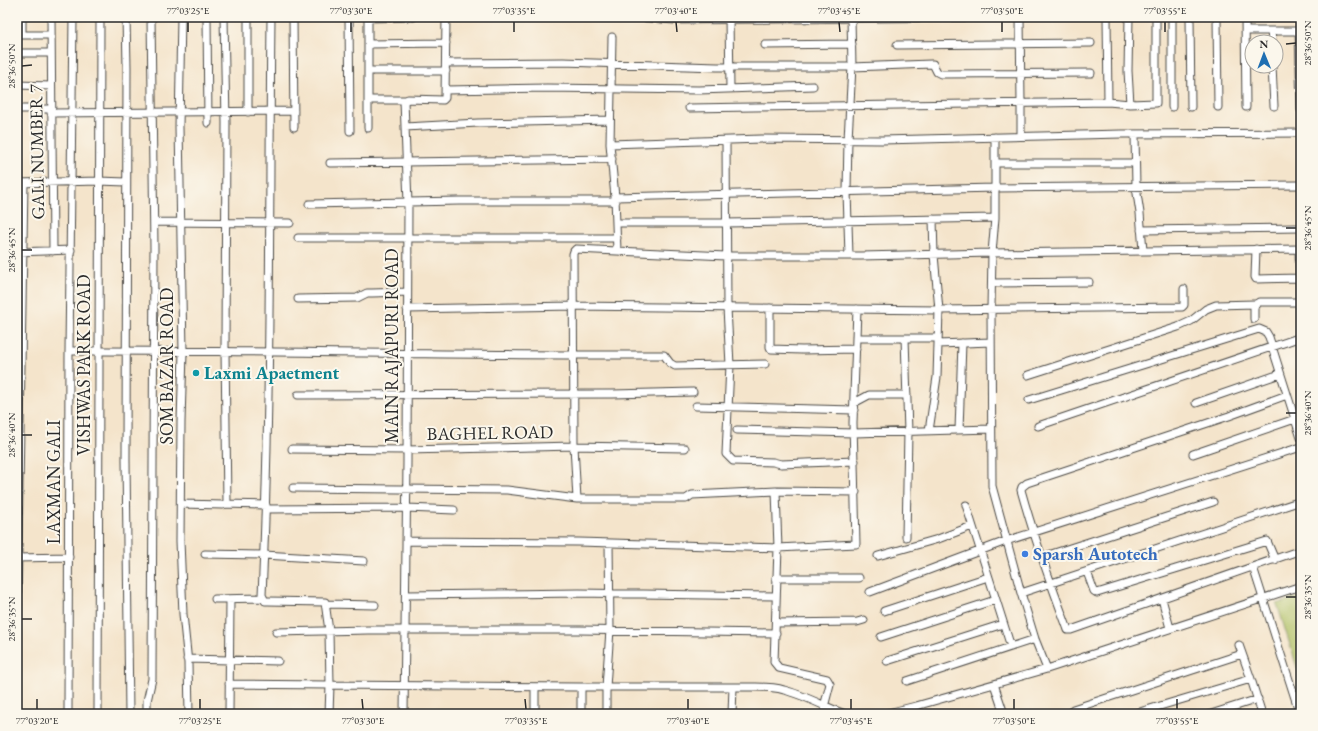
<svg xmlns="http://www.w3.org/2000/svg" width="1318" height="731" viewBox="0 0 1318 731" font-family="'EB Garamond',serif">
<style>
.green{fill:#adbe61;stroke:#6c7446}
.lines{fill:none;stroke-linecap:round;stroke-linejoin:round}
.minor-casing{stroke:#494743;stroke-width:9}
.minor{stroke:#fff;stroke-width:7}
.ticks{fill:none;stroke:#2b2b2b;stroke-width:1.5}
.culture-dot{fill:#0f9aa8;stroke:#fbf7ec;stroke-width:1.5}
.shop-dot{fill:#3f7fe0;stroke:#fbf7ec;stroke-width:1.5}
.labels{text-anchor:middle;stroke-width:4;stroke-linejoin:round;paint-order:stroke}
.street-label{font-size:18px;fill:#2b2b2b;stroke:#fbf7ec}
.culture-label{font-size:18px;font-weight:bold;fill:#0d838f;stroke:#fbf7ec;text-anchor:start}
.shop-label{font-size:18px;font-weight:bold;fill:#366cbe;stroke:#fbf7ec;text-anchor:start}
.neatline{fill:none;stroke:#2b2b2b;stroke-width:1.5}
.ticks-label{font-size:10px;text-anchor:middle;fill:#2b2b2b}
</style>
<rect width="100%" height="100%" fill="#fbf7ec"/>
<filter id="ink" filterUnits="userSpaceOnUse"><feTurbulence type="fractalNoise" baseFrequency=".025" numOctaves="2"/><feDisplacementMap in="SourceGraphic" scale="8" xChannelSelector="R" yChannelSelector="G"/><feConvolveMatrix kernelMatrix="1 2 1 2 8 2 1 2 1" color-interpolation-filters="sRGB"/></filter>
<filter id="wash" filterUnits="userSpaceOnUse"><feTurbulence type="fractalNoise" baseFrequency=".012" numOctaves="4" result="noise"/><feDisplacementMap in="SourceGraphic" scale="16" xChannelSelector="R" yChannelSelector="G"/><feGaussianBlur stdDeviation="0.9" result="paint"/><feColorMatrix in="noise" values="0 0 0 0 0 0 0 0 0 0 0 0 0 0 0 0 0 1.4 0 .05"/><feComposite in="paint" operator="in"/></filter>
<g filter="url(#wash)">
<rect width="100%" height="100%" fill="#f4e4cb"/>
<path class="green" d="M1301,596V680L1277,604Z"/>
</g>
<g filter="url(#ink)">
<g class="lines">
<defs>
<path id="minor" d="M22,17V35
M51,17L53,251
M126,17L127,67L126,460L129,714
M181,17L179,127L183,352L181,422L180,541L183,614L188,663L189,714
M207,17L208,123
M271,17C269,210 271,403 262,595L265,601H268L325,602L329,631L330,685L581,687H756C765,687 775,687 784,690C804,695 825,707 845,714
M293,17L294,127
M349,17L350,131
M637,17L674,20L972,17
M729,17L730,89
M1020,17L1021,104V136
M1107,17L1108,102
M1129,17L1128,71L1130,104
M1172,17V107
M1190,17L1191,107
M1217,17L1218,107
M1245,17L1246,107
M368,18L414,17
M1245,31H1301
M1271,31L1272,42
M1299,31L1301,110
M17,35H51
M368,44L446,43
M765,45L852,44
M897,45L1091,43
M17,53H51
M446,63L563,62L717,67H852L931,64H933L937,72L941,74L1091,73
M1272,66L1274,106
M368,71H446
M17,85L51,86
M446,90L547,88L699,90L813,86
M368,100H405
M689,108L1108,102L1130,104L1156,103V17
M17,109H51
M248,112V17
M51,113L294,111
M405,127L478,123L610,120
M368,128V17
M1135,135L1136,187L1140,213L1143,251
M995,137V163H1135
M726,141L727,308L730,365L726,454L733,461L773,462L781,464L855,461
M610,144L761,139L882,140L1121,134L1301,133
M330,163L612,159
M995,163V218L992,253L1301,249
M17,183L99,181L126,182
M615,197L995,188L1301,185
M309,204L459,201H616
M154,222L290,223
M616,223H726L995,218
M1141,230L1301,228
M298,238H617
M1256,249L1255,277L1256,279L1301,278
M1299,249L1301,338
M617,251L726,256H861L992,253L991,309L992,486L1021,593L1035,639L1047,669
M17,252L71,250
M849,256L847,191L848,139L852,67L851,17
M992,283L1089,282
M298,299L357,298L367,293H372L407,292
M770,308V347L771,349L802,350L856,349
M407,309L574,306L939,310L1182,307L1184,305V289
M1254,319V306L1259,302H1301
M856,338H938
M905,338L908,432L906,537
M938,344L991,342
M69,351C266,350 463,356 660,355H664L670,363L675,366L765,364
M1028,375L1178,327L1191,321L1206,309L1216,305L1255,304
M298,395L613,394L693,392
M1287,395L1229,416L1027,483L1022,487L1021,490C1034,537 1050,582 1067,627L1068,630H1071L1301,550
M1029,400L1259,329L1266,332L1269,337L1301,438
M854,403L869,395H907
M1196,403L1280,374
M696,406L854,410
M1038,426L1301,337
M737,430L854,433L991,429
M959,430L962,343
M929,431L937,377L939,310L934,255L933,219
M292,449L407,450L574,446L685,448
M1193,454L1295,419
M293,488L507,490L577,499H686L692,495L776,491L856,492
M776,491L778,548L774,662L779,668L827,679L830,684L824,707
M577,499L574,446L573,254L574,251L576,249L617,251L615,197L610,144L612,37
M181,504L223,505L227,503L225,351L226,123L224,17
M226,504L266,505
M966,505L1011,647
M266,509L407,508L454,510
M406,541L579,542L778,548L856,544L853,423L857,309
M205,554L264,555L364,561
M878,556L938,539L972,526
M1042,557L1213,502
M17,558L69,557
M1253,567L1300,714
M1087,572L1094,591L1097,593L1267,541L1275,560
M776,578H859
M870,592L1006,541L1301,447
M1021,593L1301,501
M406,595L579,593L776,596
M215,599L263,598
M1162,599L1170,628
M326,604L375,605
M17,611L24,183
M884,611L988,577
M776,623L857,622L864,620
M276,632L368,630H580L776,633
M881,637L995,600
M1239,645L1251,679
M187,659L278,661
M887,661L1003,624
M907,681L1035,639
M229,684L330,685L329,714
M994,684L1004,714
M535,687V714
M581,687V714
M68,714L69,351L73,17
M98,714L100,17
M147,714V701L152,679L154,248L151,17
M229,714L230,599
M404,714L407,462L408,203L404,101L408,99L443,100L445,98L446,17
M606,714V687L610,630L609,543
M732,714L733,687
M884,714L916,706L1047,669L1301,586
M1071,714L1073,709L1242,654
M1133,714L1251,679L1262,714
M1211,714L1258,699"/>
</defs>
<use href="#minor" class="minor-casing"/>
<use href="#minor" class="minor"/>
</g>
</g>
<path class="ticks" d="M188,22V32M351,22V32M514,22V32M676,22L677,32M839,22L840,32M1002,22V32M1165,22V32M1286,44L1296,43M22,66L32,65M1286,228H1296M22,250H32M1286,413H1296M22,435H32M1286,597H1296M22,619H32M37,699V709M200,699V709M362,699L363,709M525,699L526,709M688,699V709M851,699V709M1014,699V709M1177,699V709"/>
<circle class="culture-dot" cx="196" cy="373" r="4"/>
<circle class="shop-dot" cx="1025" cy="554" r="4"/>
<g class="labels">
<g class="street-label">
<text transform="translate(37 152) rotate(-91)" y="6">GALI NUMBER 7</text>
<text transform="translate(392 346) rotate(-90)" y="6">MAIN RAJAPURI ROAD</text>
<text transform="translate(84 365) rotate(-90)" y="6">VISHWAS PARK ROAD</text>
<text transform="translate(167 366) rotate(-90)" y="6">SOM BAZAR ROAD</text>
<text transform="translate(490 433) rotate(-1)" y="6">BAGHEL ROAD</text>
<text transform="translate(54 482) rotate(-90)" y="6">LAXMAN GALI</text>
</g>
<g class="culture-label">
<text x="204" y="379">Laxmi Apaetment</text>
</g>
<g class="shop-label">
<text x="1033" y="560">Sparsh Autotech</text>
</g>
</g>
<rect width="1318" height="731" fill="none" stroke="#fbf7ec" stroke-width="44"/>
<g transform="translate(1264 54) rotate(359)"><circle r="19" fill="#fbf7ec" stroke="#a8a59f"/>
<path d="M0-3L7 15L0 10L-7 15Z" fill="#1f6fb2"/>
<text y="-6" font-size="11" font-weight="bold" text-anchor="middle" fill="#2b2b2b">N</text>
</g>
<rect x="22" y="22" width="1274" height="687" class="neatline"/>
<g class="ticks-label">
<text x="188" y="14">77°03'25"E</text>
<text x="351" y="14">77°03'30"E</text>
<text x="514" y="14">77°03'35"E</text>
<text x="676" y="14">77°03'40"E</text>
<text x="839" y="14">77°03'45"E</text>
<text x="1002" y="14">77°03'50"E</text>
<text x="1165" y="14">77°03'55"E</text>
<text transform="translate(1307 43) rotate(-90)" y="4">28°36'50"N</text>
<text transform="translate(11 66) rotate(-90)" y="4">28°36'50"N</text>
<text transform="translate(1307 228) rotate(-90)" y="4">28°36'45"N</text>
<text transform="translate(11 250) rotate(-90)" y="4">28°36'45"N</text>
<text transform="translate(1307 413) rotate(-90)" y="4">28°36'40"N</text>
<text transform="translate(11 435) rotate(-90)" y="4">28°36'40"N</text>
<text transform="translate(1307 597) rotate(-90)" y="4">28°36'35"N</text>
<text transform="translate(11 619) rotate(-90)" y="4">28°36'35"N</text>
<text x="37" y="724">77°03'20"E</text>
<text x="200" y="724">77°03'25"E</text>
<text x="363" y="724">77°03'30"E</text>
<text x="526" y="724">77°03'35"E</text>
<text x="688" y="724">77°03'40"E</text>
<text x="851" y="724">77°03'45"E</text>
<text x="1014" y="724">77°03'50"E</text>
<text x="1177" y="724">77°03'55"E</text>
</g>
</svg>
